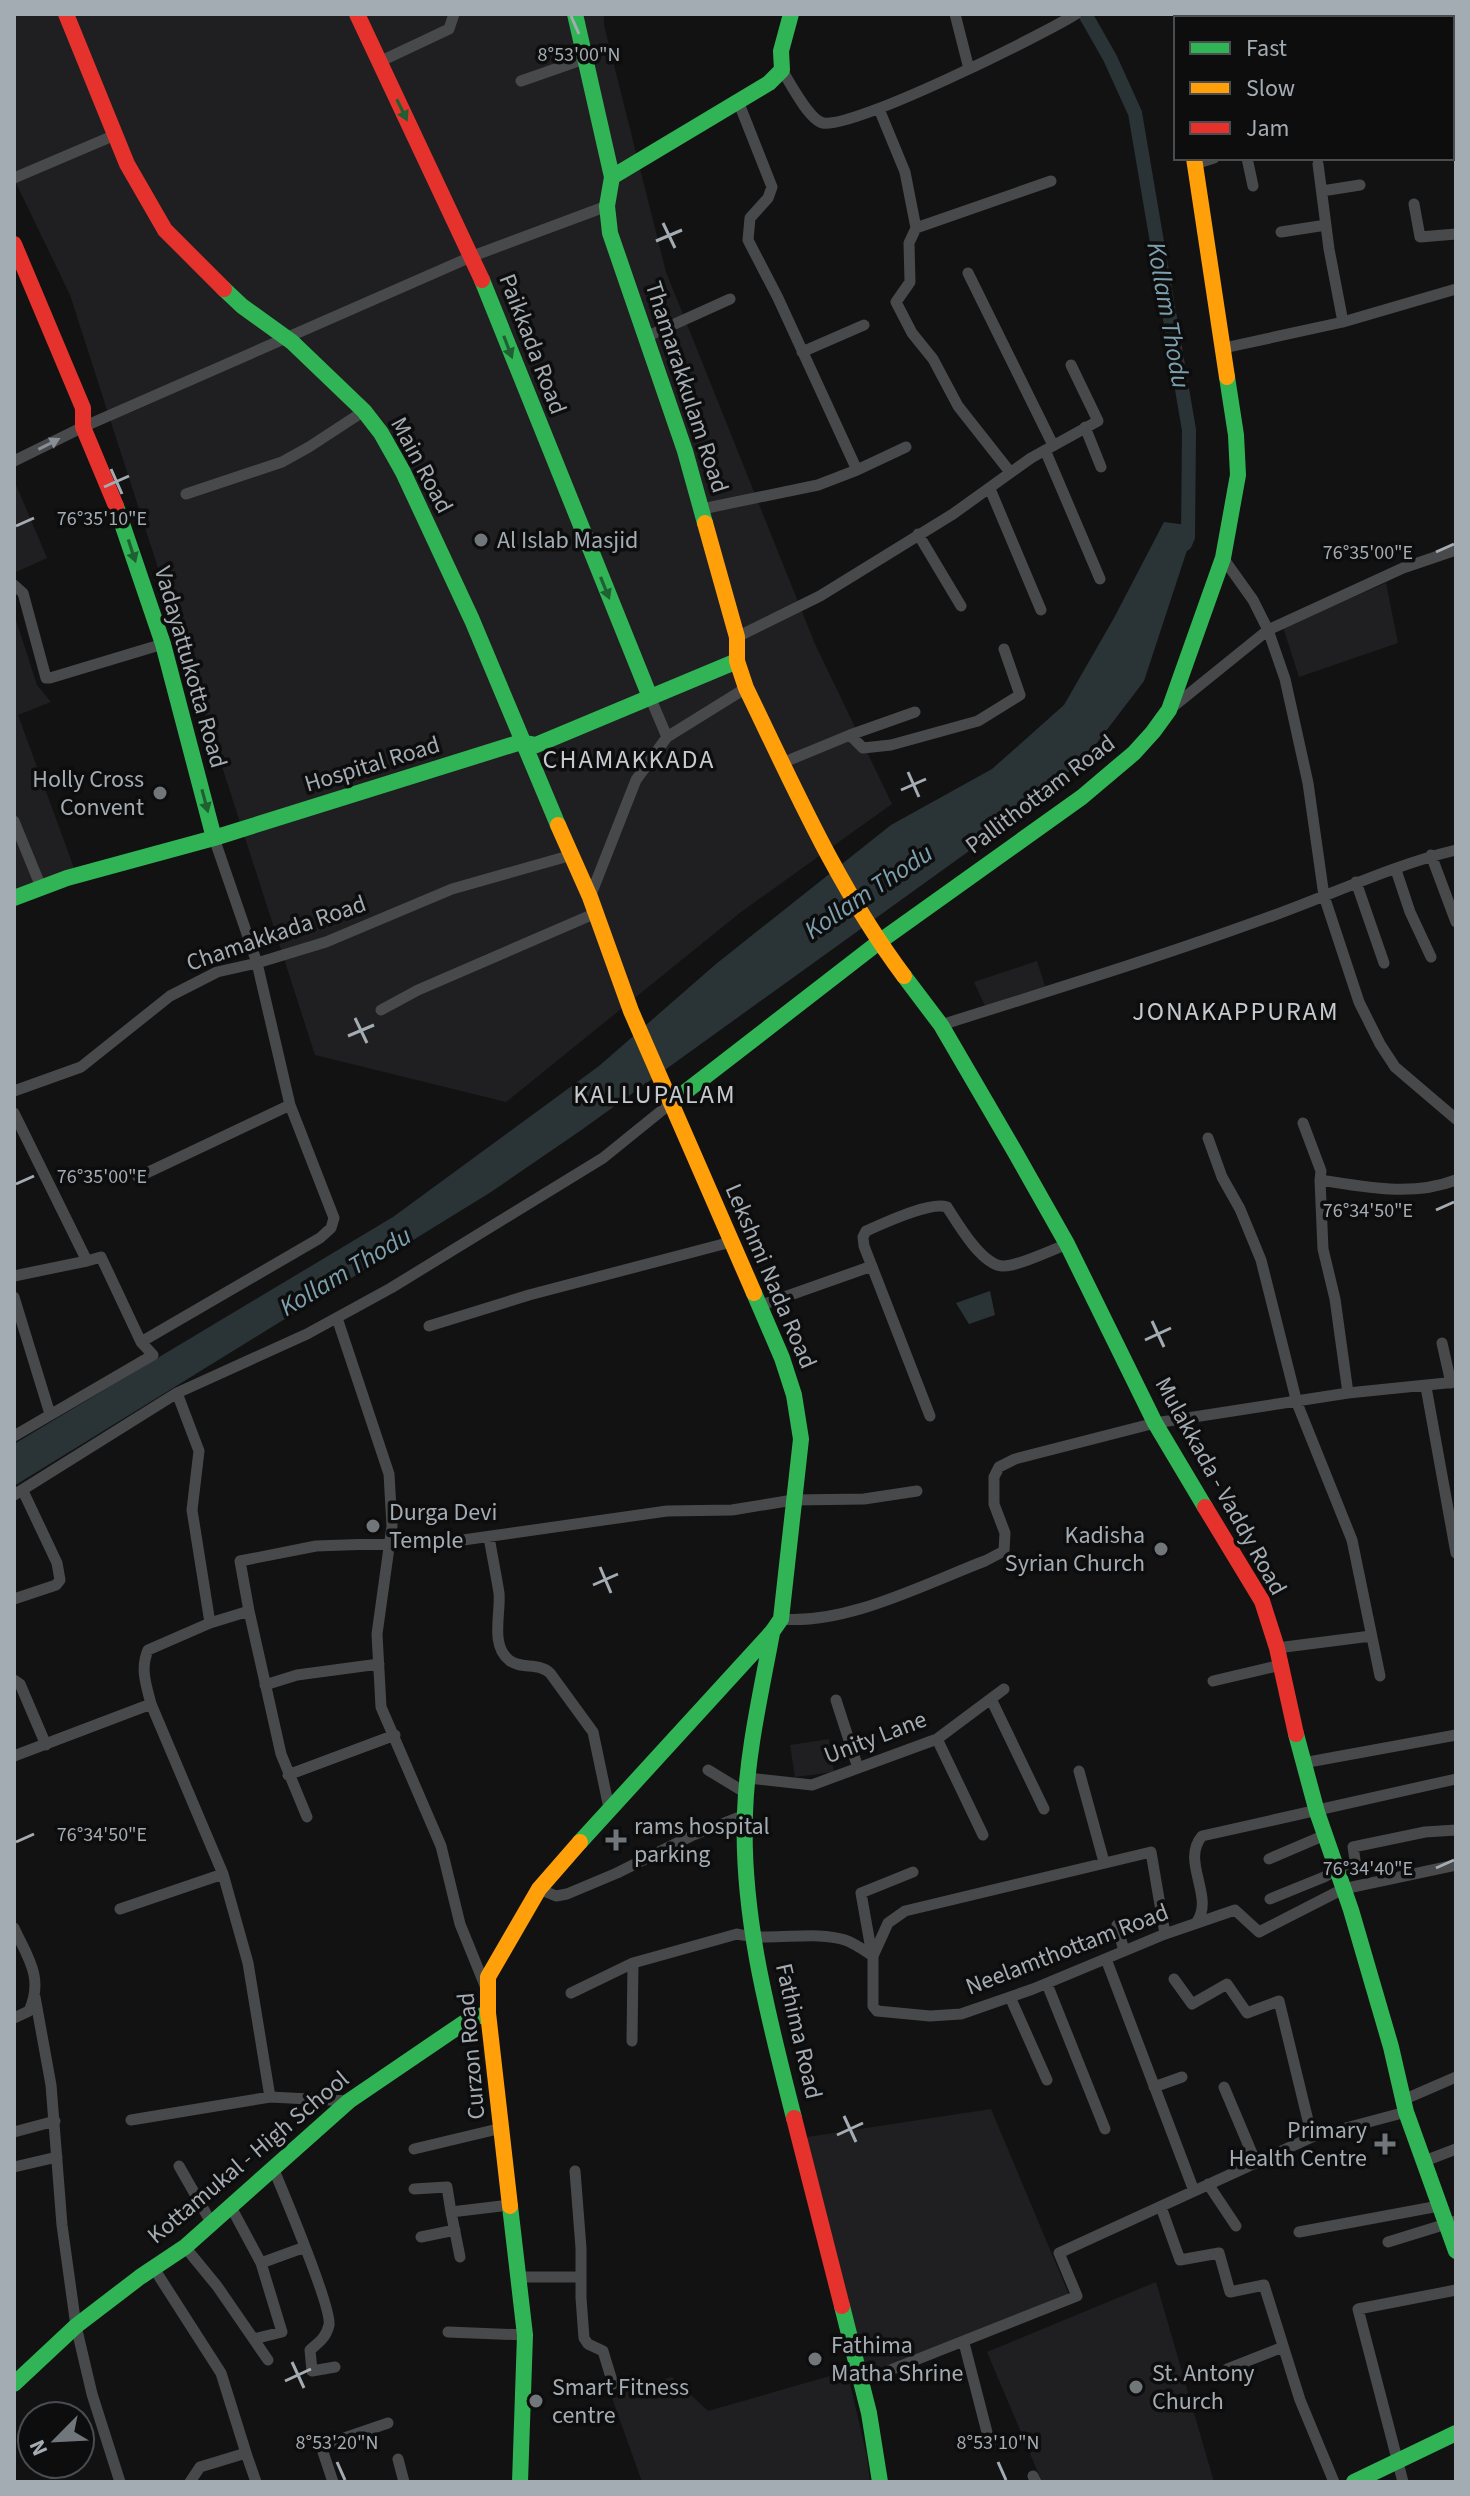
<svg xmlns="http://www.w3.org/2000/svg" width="1470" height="2496" viewBox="0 0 1470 2496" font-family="'Source Sans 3',sans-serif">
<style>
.built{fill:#1f1f21}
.water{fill:#2a3437}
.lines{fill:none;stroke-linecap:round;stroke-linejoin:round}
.canal{stroke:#2a3437;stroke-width:14}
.street{stroke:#47494b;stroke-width:11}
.fast{stroke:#30b455;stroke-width:16}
.slow{stroke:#ff9f0a;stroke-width:16}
.jam{stroke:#e5322d;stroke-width:16}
.oneway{fill:#1e6032}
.oneway2{fill:#888e94}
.ticks{fill:none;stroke:#a4acb3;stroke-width:3}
.poi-dot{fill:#71767b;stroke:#0d0d0e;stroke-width:3}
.labels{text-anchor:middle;stroke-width:7;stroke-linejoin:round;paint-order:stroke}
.street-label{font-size:24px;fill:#a4acb3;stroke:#0d0d0e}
.poi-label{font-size:24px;fill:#a4acb3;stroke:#0d0d0e;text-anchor:start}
.water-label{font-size:26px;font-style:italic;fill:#7ca0ad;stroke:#0d0d0e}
.neighbourhood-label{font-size:26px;letter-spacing:2px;fill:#c5cacf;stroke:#0d0d0e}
.ticks-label{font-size:20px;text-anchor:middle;fill:#a4acb3;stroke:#0d0d0e;stroke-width:7;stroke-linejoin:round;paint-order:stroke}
</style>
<rect width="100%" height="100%" fill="#121213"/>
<path class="built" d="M14,14H604V25L666,272L815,644L892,804L741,912L506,1102L315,1055L70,295L14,179Z
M14,480L47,558L14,573Z
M1386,583L1398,643L1299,677L1283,627Z
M14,614L37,685L51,702L18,715L74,868L14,899Z
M1037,961L1045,986L985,1006L974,982Z
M829,1739L834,1772L795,1777L790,1745Z
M991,2109L1070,2297L922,2355L862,2373L807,2137Z
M1156,2282L1214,2482H1042L987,2352Z
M847,2371L867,2456L870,2482H642L611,2395L672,2377L708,2411Z"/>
<path class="water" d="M1164,522L1195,526L1144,681L1090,752L1037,802L580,1131L491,1192L14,1486V1444L393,1217L599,1066L716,964L891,825L992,769L1064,705L1114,618Z
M990,1291L995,1315L969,1324L956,1303Z"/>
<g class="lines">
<path class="canal" d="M1085,14L1110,58L1135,113L1189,430L1188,537L1185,544"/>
<path class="street" d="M955,14L969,69
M1452,37L1456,34
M379,62L449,29L454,14
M782,70C790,83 809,120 823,123C854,129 1042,35 1076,14
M1452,80H1456
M521,81L584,59
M879,109L905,172L916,228L909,243L910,282L896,302L912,333L933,359L958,406L1010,472
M1247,158L1253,186
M1195,164L1214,158
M1318,164L1329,249L1343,322
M14,178L115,135
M1322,191L1360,185
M1414,204L1420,237L1456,234
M916,228L1051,181
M1281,232L1326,225
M968,273L1053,445
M646,337L730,299
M1224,348L1343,322L1456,289
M802,352L864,325
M1085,427L1101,467
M1045,450L1100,579
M14,461L83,427L473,256L607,206
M857,470L906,447
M990,489L1041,610
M186,494L282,462L309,447L364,411
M702,509L818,485L857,470L778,298L748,240L750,218L768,198L772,187L738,101
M918,534L961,606
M1223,558L1253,600L1268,630L1285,679L1308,783L1324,896L1359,1002L1380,1044L1395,1067L1456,1119
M14,585L23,593L46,678H50L163,644
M737,637L820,596L953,514L1031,458L1098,421L1071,365
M650,697L667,737
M1169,710L1268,630L1403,568L1456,550
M850,735L915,712
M782,763L850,735L863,748L891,745L978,721L1020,695L1004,649
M14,821L41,887
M1431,855L1456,922
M1396,870L1410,912L1431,957
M1356,882L1384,963
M590,897L636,780L667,737L746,688
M381,1010L418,990L596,913
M941,1025C1052,990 1163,956 1272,916C1333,894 1393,865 1456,850
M14,1091L81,1067L170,996L217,972L257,963L326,942L452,889L572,855
M14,1113L87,1261L101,1257L141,1342
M1303,1123L1321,1171L1320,1180C1366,1187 1411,1197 1456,1180
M1208,1138L1222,1177L1240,1209L1261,1260L1297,1403L1352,1540L1380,1676
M138,1177L290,1105
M1320,1180L1323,1249L1335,1299L1348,1393
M14,1276L87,1261
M14,1297L50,1414
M759,1306L872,1266
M337,1318L389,1474L392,1526L377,1634L381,1707L441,1846L460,1924L486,1988
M429,1326L529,1295L731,1242
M1442,1343L1451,1383
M1426,1387L1456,1553
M177,1393L199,1451L192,1510L210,1623
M930,1416L864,1246L863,1237L866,1231C884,1223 930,1201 947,1207C958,1224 981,1264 1002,1266C1016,1267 1052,1250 1067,1244
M14,1436L153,1355L141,1342L320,1238L331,1228L334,1218L290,1105L257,963L214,838
M14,1495L177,1393L307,1334L391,1288L603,1158L671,1103
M489,1537C492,1555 496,1574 499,1593C501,1613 490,1645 509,1660C521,1670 538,1662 550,1673L593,1732L609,1808
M14,1599L56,1585L60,1580L57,1563L23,1491
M249,1611L281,1754L307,1817
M781,1619C847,1625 924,1584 985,1561L1004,1551L1005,1533L994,1504V1477L999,1467L1015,1459L1155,1423L1348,1393L1456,1382
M1277,1648L1371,1636
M14,1680L20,1684L46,1745
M1213,1681L1281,1665
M265,1685L297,1675L379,1664
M991,1699L1044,1809
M836,1700L858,1768
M151,1704C146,1684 140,1669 148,1650L210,1623L249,1611L240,1561L316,1546L456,1541L667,1511L732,1510L793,1500L864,1499L917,1491
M937,1739L983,1835
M14,1756L151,1704L223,1874L248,1963L270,2097
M1303,1763L1456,1735
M708,1770L746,1793
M1079,1771L1104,1862
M288,1775L395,1735
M748,1778L812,1785L937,1739L1004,1689
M1269,1859L1325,1835
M539,1889L556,1896L567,1894L617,1873L691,1836L747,1814
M1270,1899L1324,1877L1355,1860L1353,1847L1425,1832L1456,1830
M120,1909L223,1874
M1196,1923C1216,1897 1180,1862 1202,1836L1456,1779
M1117,1925L1124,1951
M14,1928C28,1958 44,1978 29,2011L14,2018
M872,1955L861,1893L913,1872
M873,1956L888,1923L905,1911L1151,1852L1165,1934
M1106,1959L1194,2191
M633,1963L737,1934C771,1942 814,1930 845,1940C854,1943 864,1950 873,1956V2006L877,2011L930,2016L961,2014L1033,1989L1165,1934L1235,1910L1259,1932L1343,1889L1456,1865
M1174,1979L1192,2004L1227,1984L1247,2013L1279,2001L1312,2137
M1047,1984L1105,2129
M571,1993L633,1963L632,2041
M35,1997L51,2085L62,2225L76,2326L92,2394L120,2482
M1010,1997L1047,2080
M1154,2087L1182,2077
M1224,2087L1256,2163
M1403,2100L1456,2077
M131,2120L270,2097L349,2101
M14,2132L55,2121
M414,2149L502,2128
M1422,2162L1456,2149
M179,2166L212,2224
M14,2167L57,2157
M274,2170C284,2194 332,2308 329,2325C326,2338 319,2342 310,2350L312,2371L335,2367
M575,2171L581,2248V2298L584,2338L588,2344L603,2351L613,2384
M1208,2184L1236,2226
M414,2189L447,2187L451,2212L510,2205
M231,2207L261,2263L282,2332L254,2339
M1161,2207L1180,2260L1219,2253L1230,2292L1264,2285L1300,2400L1334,2482
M451,2212L460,2257
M1299,2232L1439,2206
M421,2237L455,2230
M1388,2242L1456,2221
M185,2247L217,2286L268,2360
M261,2263L305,2247
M153,2267L221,2373L246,2453L200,2467L190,2482
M519,2277H580
M448,2332L525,2335
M964,2343L990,2444
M1227,2369L1283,2347
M860,2382L1077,2296L1059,2253L1312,2137L1406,2112
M246,2453L256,2482
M398,2459L404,2482
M1033,2476L1036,2482
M333,2482L321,2446L388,2423
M1403,2482L1358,2309L1456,2290"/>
<path class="fast" d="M575,14L612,177
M482,280L650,697
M224,289L242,306L292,342L364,411L381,433L403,472L472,620L558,825
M116,506L163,644L214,838
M705,523L685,451L610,233L607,206L612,177L769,83L782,70L781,51L791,14
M14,898L67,878L214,838L521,742L536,745L737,661
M904,976L941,1025L1015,1152L1067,1244L1155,1423L1205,1507
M671,1103L879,942L1082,797L1134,753L1153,732L1169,710L1223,558L1238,475L1236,435L1227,377
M772,1633C761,1693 747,1752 745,1813C741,1917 769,2019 794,2118
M1296,1734L1317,1812L1351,1910L1391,2047L1406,2112L1456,2251
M580,1842L772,1632L781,1619L801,1439L794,1395L782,1358L754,1293
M510,2206L525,2335L520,2482
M842,2306L869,2413L880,2482
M14,2384L76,2326L140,2277L185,2247L349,2101L468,2020L488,2013
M1354,2482L1456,2433"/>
<path class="slow" d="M1194,14V18
M1194,158L1227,377
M705,523L737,637V661L746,688C794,787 838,888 904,976
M558,825L590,897L631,1011L754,1293
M510,2206L488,2013V1977L539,1889L580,1842"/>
<path class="jam" d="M66,14L127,164L165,230L224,289
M357,14L482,280
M14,244L83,408V427L116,506
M1205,1507L1262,1601L1277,1648L1296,1734
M794,2118L842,2306"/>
</g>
<defs><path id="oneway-solid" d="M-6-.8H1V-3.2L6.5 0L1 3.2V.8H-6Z" transform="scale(2)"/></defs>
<g class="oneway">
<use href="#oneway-solid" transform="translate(402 110) rotate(64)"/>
<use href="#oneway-solid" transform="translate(508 347) rotate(69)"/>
<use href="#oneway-solid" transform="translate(132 551) rotate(72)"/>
<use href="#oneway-solid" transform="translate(605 588) rotate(68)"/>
<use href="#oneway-solid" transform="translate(205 801) rotate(75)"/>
</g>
<use class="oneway2" href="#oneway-solid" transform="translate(49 444) rotate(-27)"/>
<path class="ticks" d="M571,16L579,34M663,223L675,248M656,241L682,230M111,469L122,494M104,487L129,476M16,526L34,518M1436,552L1454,544M908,772L919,797M901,790L926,779M355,1018L367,1043M348,1036L374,1025M16,1184L34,1176M1436,1210L1454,1202M1152,1321L1164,1347M1145,1340L1171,1328M600,1567L611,1593M593,1585L618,1574M16,1842L34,1834M1436,1868L1454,1860M844,2116L856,2142M837,2135L863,2123M292,2362L304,2388M285,2381L311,2369M337,2462L345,2480M998,2462L1006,2480"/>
<g class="poi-dot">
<circle cx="481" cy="540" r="8"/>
<circle cx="160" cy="793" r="8"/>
<circle cx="373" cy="1526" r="8"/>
<circle cx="1161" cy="1549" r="8"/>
<path d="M612 1828h8v8h8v8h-8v8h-8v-8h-8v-8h8z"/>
<path d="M1381 2132h8v8h8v8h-8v8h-8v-8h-8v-8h8z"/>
<circle cx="815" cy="2359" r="8"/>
<circle cx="1136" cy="2387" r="8"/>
<circle cx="536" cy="2401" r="8"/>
</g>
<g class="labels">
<g class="street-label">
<text transform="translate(533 344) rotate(69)" y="8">Paikkada Road</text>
<text transform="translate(687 387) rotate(72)" y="8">Thamarakkulam Road</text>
<text transform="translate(422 465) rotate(62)" y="8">Main Road</text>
<text transform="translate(191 667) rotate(74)" y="8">Vadayattukotta Road</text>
<text transform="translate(372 764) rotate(-17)" y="8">Hospital Road</text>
<text transform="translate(1040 794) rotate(-37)" y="8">Pallithottam Road</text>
<text transform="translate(276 933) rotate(-19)" y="8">Chamakkada Road</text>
<text transform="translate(771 1276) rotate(67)" y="8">Lekshmi Nada Road</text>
<text transform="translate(1221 1486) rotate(61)" y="8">Mulakkada - Vaddy Road</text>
<text transform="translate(875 1737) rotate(-21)" y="8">Unity Lane</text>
<text transform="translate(1067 1949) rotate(-21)" y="8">Neelamthottam Road</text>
<text transform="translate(799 2031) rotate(77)" y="8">Fathima Road</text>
<text transform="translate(471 2056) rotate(-95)" y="8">Curzon Road</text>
<text transform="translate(248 2157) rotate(-40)" y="8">Kottamukal - High School</text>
</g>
<g class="poi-label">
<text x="497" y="548">Al Islab Masjid</text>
<text x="144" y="787" text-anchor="end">Holly Cross<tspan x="144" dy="28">Convent</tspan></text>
<text x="389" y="1520">Durga Devi<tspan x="389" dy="28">Temple</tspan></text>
<text x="1145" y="1543" text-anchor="end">Kadisha<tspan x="1145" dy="28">Syrian Church</tspan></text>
<text x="634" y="1834">rams hospital<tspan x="634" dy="28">parking</tspan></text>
<text x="1367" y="2138" text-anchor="end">Primary<tspan x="1367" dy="28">Health Centre</tspan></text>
<text x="831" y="2353">Fathima<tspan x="831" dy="28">Matha Shrine</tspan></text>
<text x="1152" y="2381">St. Antony<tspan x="1152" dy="28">Church</tspan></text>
<text x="552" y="2395">Smart Fitness<tspan x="552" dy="28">centre</tspan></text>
</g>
<g class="water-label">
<text transform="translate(1169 315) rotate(80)" y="9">Kollam Thodu</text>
<text transform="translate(868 891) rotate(-34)" y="9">Kollam Thodu</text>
<text transform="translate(345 1271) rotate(-31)" y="9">Kollam Thodu</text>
</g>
<g class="neighbourhood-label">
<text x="629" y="768">CHAMAKKADA</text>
<text x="1236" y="1020">JONAKAPPURAM</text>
<text x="655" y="1103">KALLUPALAM</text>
</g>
</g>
<g class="ticks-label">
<text x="579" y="61">8°53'00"N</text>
<text x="102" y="525">76°35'10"E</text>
<text x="1368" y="559">76°35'00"E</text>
<text x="102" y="1183">76°35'00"E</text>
<text x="1368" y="1217">76°34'50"E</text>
<text x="102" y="1841">76°34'50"E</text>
<text x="1368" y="1875">76°34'40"E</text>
<text x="337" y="2449">8°53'20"N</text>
<text x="998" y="2449">8°53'10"N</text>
</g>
<rect width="1470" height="2496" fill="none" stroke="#a4acb3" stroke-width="32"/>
<rect x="1174" y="16" width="280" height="144" fill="#0d0d0e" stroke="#494d50" stroke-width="2"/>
<rect x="1190" y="42" width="40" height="12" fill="#30b455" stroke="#494d50" stroke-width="2"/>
<text x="1246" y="56" font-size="24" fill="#a4acb3">Fast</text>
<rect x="1190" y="82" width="40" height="12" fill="#ff9f0a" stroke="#494d50" stroke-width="2"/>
<text x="1246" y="96" font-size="24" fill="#a4acb3">Slow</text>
<rect x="1190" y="122" width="40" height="12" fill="#e5322d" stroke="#494d50" stroke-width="2"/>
<text x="1246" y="136" font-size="24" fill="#a4acb3">Jam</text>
<g transform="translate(56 2440) rotate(246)"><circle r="38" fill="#0d0d0e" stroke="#494d50" stroke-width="2"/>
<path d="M0-6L14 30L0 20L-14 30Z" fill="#71767b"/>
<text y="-12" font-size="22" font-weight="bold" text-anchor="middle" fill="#a4acb3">N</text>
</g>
</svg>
